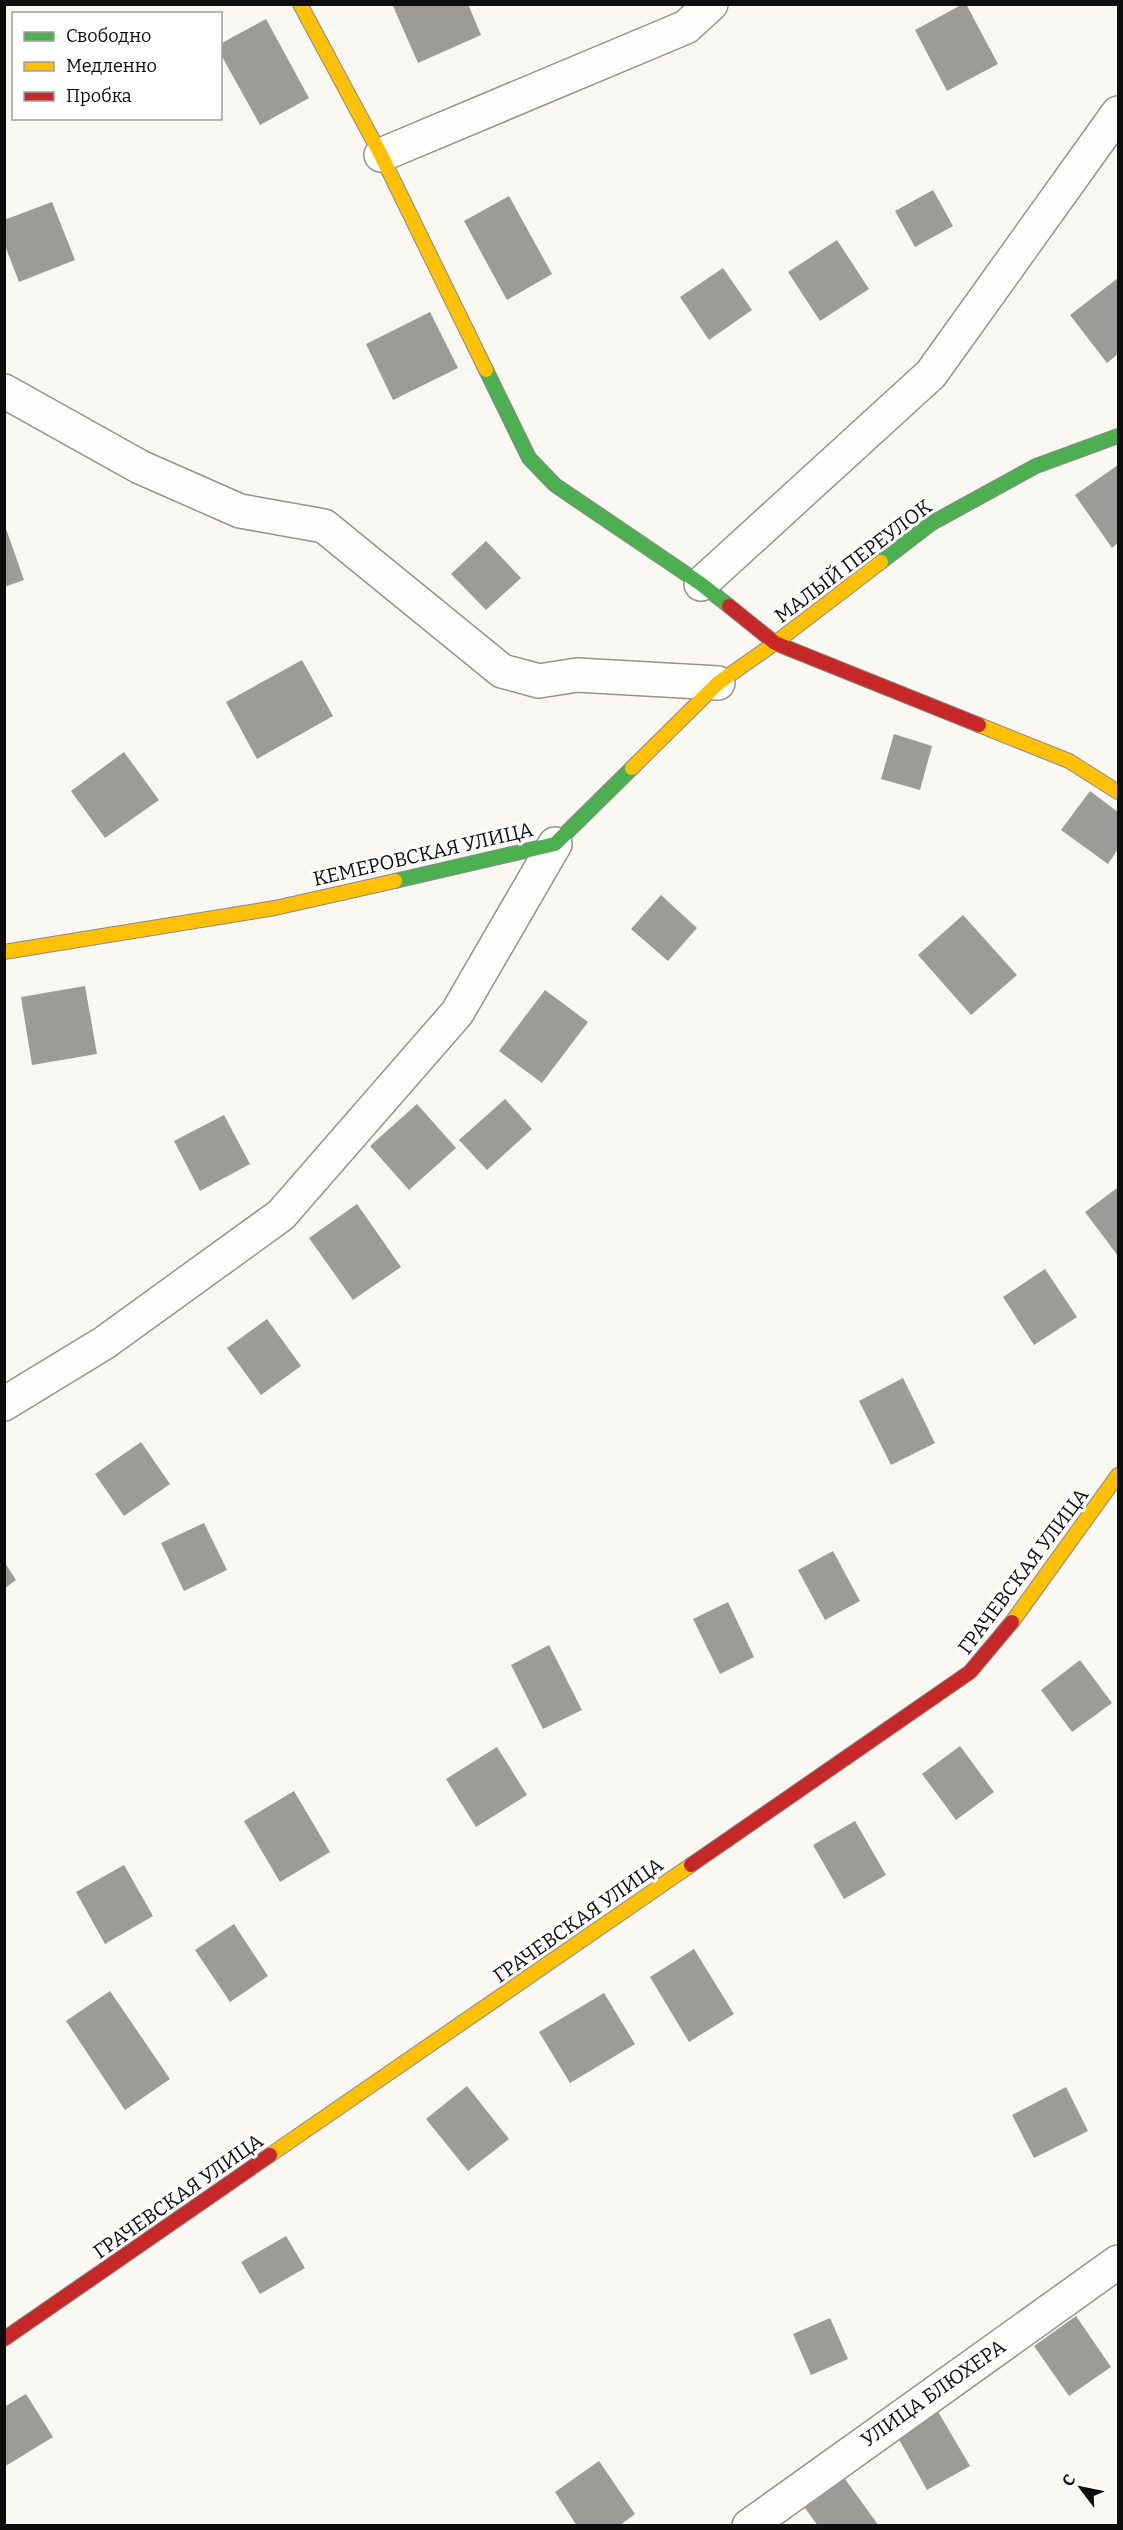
<svg xmlns="http://www.w3.org/2000/svg" width="1123" height="2530" viewBox="0 0 1123 2530" font-family="Bitter,serif">
<style>
.building{fill:#9d9b97}
.lines{fill:none;stroke-linecap:round;stroke-linejoin:round}
.street-casing{stroke:#949390;stroke-width:36}
.fast-casing{stroke:#8a8987;stroke-width:16}
.slow-casing{stroke:#8a8987;stroke-width:16}
.jam-casing{stroke:#8a8987;stroke-width:16}
.street{stroke:#fefefd;stroke-width:33}
.fast{stroke:#4caf50;stroke-width:14}
.slow{stroke:#ffc107;stroke-width:14}
.jam{stroke:#c62828;stroke-width:14}
.labels{text-anchor:middle;stroke-width:6;stroke-linejoin:round;paint-order:stroke}
.street-label{font-size:20px;fill:#0d0d0d;stroke:#fff}
</style>
<rect width="100%" height="100%" fill="#faf8f2"/>
<path class="building" d="M397,4H468L481,35L418,63L393,6Z
M963,4H966L998,64L947,91L915,30Z
M266,19L309,98L260,125L220,53V44Z
M933,190L953,226L915,247L895,211Z
M509,196L552,274L507,300L464,221Z
M52,202L75,260L19,282L4,243V220Z
M837,240L869,289L820,321L788,272Z
M723,268L752,310L709,340L680,297Z
M1118,278V354L1107,363L1070,315Z
M430,312L458,368L393,400L366,344Z
M1118,465V543L1112,548L1075,495Z
M4,523L24,580L4,587Z
M486,541L521,578L486,610L451,574Z
M302,660L333,716L257,759L226,702Z
M894,734L932,746L920,790L881,779Z
M124,752L159,800L105,838L71,791Z
M1090,791L1118,812V849L1108,864L1061,830Z
M661,895L697,928L668,961L631,929Z
M963,915L1017,975L971,1015L918,955Z
M85,986L97,1054L32,1065L21,997Z
M545,990L588,1022L542,1083L499,1051Z
M505,1099L532,1129L487,1170L459,1140Z
M417,1104L456,1148L409,1190L370,1146Z
M224,1115L250,1164L200,1191L174,1141Z
M1117,1188L1118,1190V1256L1085,1212Z
M357,1204L401,1267L353,1300L309,1238Z
M1045,1269L1077,1317L1034,1345L1003,1297Z
M267,1319L301,1366L261,1395L227,1348Z
M903,1378L935,1443L891,1465L859,1401Z
M141,1442L170,1484L124,1516L95,1474Z
M204,1523L227,1570L184,1591L161,1543Z
M833,1551L860,1601L825,1620L798,1570Z
M5,1563L16,1580L5,1588Z
M728,1602L754,1657L720,1674L693,1619Z
M549,1645L582,1710L543,1729L511,1665Z
M1080,1660L1112,1703L1072,1732L1041,1690Z
M960,1746L994,1792L956,1820L922,1774Z
M497,1747L527,1795L476,1827L446,1779Z
M294,1791L330,1852L280,1882L244,1821Z
M855,1821L886,1875L844,1899L813,1845Z
M124,1865L153,1916L105,1944L76,1892Z
M234,1924L268,1976L230,2002L195,1950Z
M694,1949L734,2014L689,2042L650,1977Z
M110,1991L170,2079L125,2110L66,2021Z
M604,1993L635,2044L570,2083L539,2032Z
M467,2086L509,2139L468,2171L426,2119Z
M1066,2087L1088,2131L1034,2158L1012,2115Z
M286,2236L305,2268L260,2294L241,2262Z
M1076,2316L1111,2367L1069,2396L1034,2346Z
M830,2318L848,2359L811,2375L793,2334Z
M26,2394L53,2437L4,2467V2407Z
M937,2410L970,2466L927,2490L896,2434Z
M599,2461L635,2514L619,2526H577L555,2492Z
M845,2479L879,2526H818L805,2508Z"/>
<g class="lines">
<defs>
<path id="street" d="M381,155L686,27L711,4
M4,391L140,467L240,511L324,526L502,671L539,681L577,675L718,683
M701,584L931,374L1118,113
M4,1404L104,1343L281,1215L457,1013L555,844
M749,2526L1118,2262"/>
<path id="fast" d="M486,370L529,458L555,485L701,584L729,606
M881,562L932,523L1036,466L1118,436
M395,881L555,844L632,768"/>
<path id="slow" d="M300,4L381,155L486,370
M979,725L1069,761L1118,792
M632,768L718,683L775,643L881,562
M4,952L275,908L395,881
M1012,1622L1118,1475
M270,2155L691,1865"/>
<path id="jam" d="M729,606L775,643L979,725
M691,1865L970,1672L1012,1622
M4,2339L270,2155"/>
</defs>
<use href="#street" class="street-casing"/>
<use href="#fast" class="fast-casing"/>
<use href="#slow" class="slow-casing"/>
<use href="#jam" class="jam-casing"/>
<use href="#street" class="street"/>
<use href="#fast" class="fast"/>
<use href="#slow" class="slow"/>
<use href="#jam" class="jam"/>
</g>
<g class="labels">
<g class="street-label">
<text transform="translate(853 561) rotate(-37)" y="7">МАЛЫЙ ПЕРЕУЛОК</text>
<text transform="translate(423 854) rotate(-13)" y="7">КЕМЕРОВСКАЯ УЛИЦА</text>
<text transform="translate(1023 1571) rotate(-53)" y="7">ГРАЧЕВСКАЯ УЛИЦА</text>
<text transform="translate(578 1920) rotate(-35)" y="7">ГРАЧЕВСКАЯ УЛИЦА</text>
<text transform="translate(178 2196) rotate(-35)" y="7">ГРАЧЕВСКАЯ УЛИЦА</text>
<text transform="translate(933 2393) rotate(-35)" y="7">УЛИЦА БЛЮХЕРА</text>
</g>
</g>
<rect width="1123" height="2530" fill="none" stroke="#0d0d0d" stroke-width="12"/>
<rect x="12" y="12" width="210" height="108" fill="#ffffff" stroke="#9e9e9e" stroke-width="1.5"/>
<rect x="24" y="32" width="30" height="9" fill="#4caf50" stroke="#9e9e9e" stroke-width="1.5"/>
<text x="66" y="42" font-size="18" fill="#0d0d0d">Свободно</text>
<rect x="24" y="62" width="30" height="9" fill="#ffc107" stroke="#9e9e9e" stroke-width="1.5"/>
<text x="66" y="72" font-size="18" fill="#0d0d0d">Медленно</text>
<rect x="24" y="92" width="30" height="9" fill="#c62828" stroke="#9e9e9e" stroke-width="1.5"/>
<text x="66" y="102" font-size="18" fill="#0d0d0d">Пробка</text>
<g transform="translate(1081 2488) rotate(302)" stroke="#ffffff" stroke-width="4.5" paint-order="stroke">
<path d="M0-4.5L10 22L0 15L-10 22Z" fill="#0d0d0d"/>
<text y="-9" font-size="16" font-weight="bold" text-anchor="middle" fill="#0d0d0d">С</text>
</g>
</svg>
